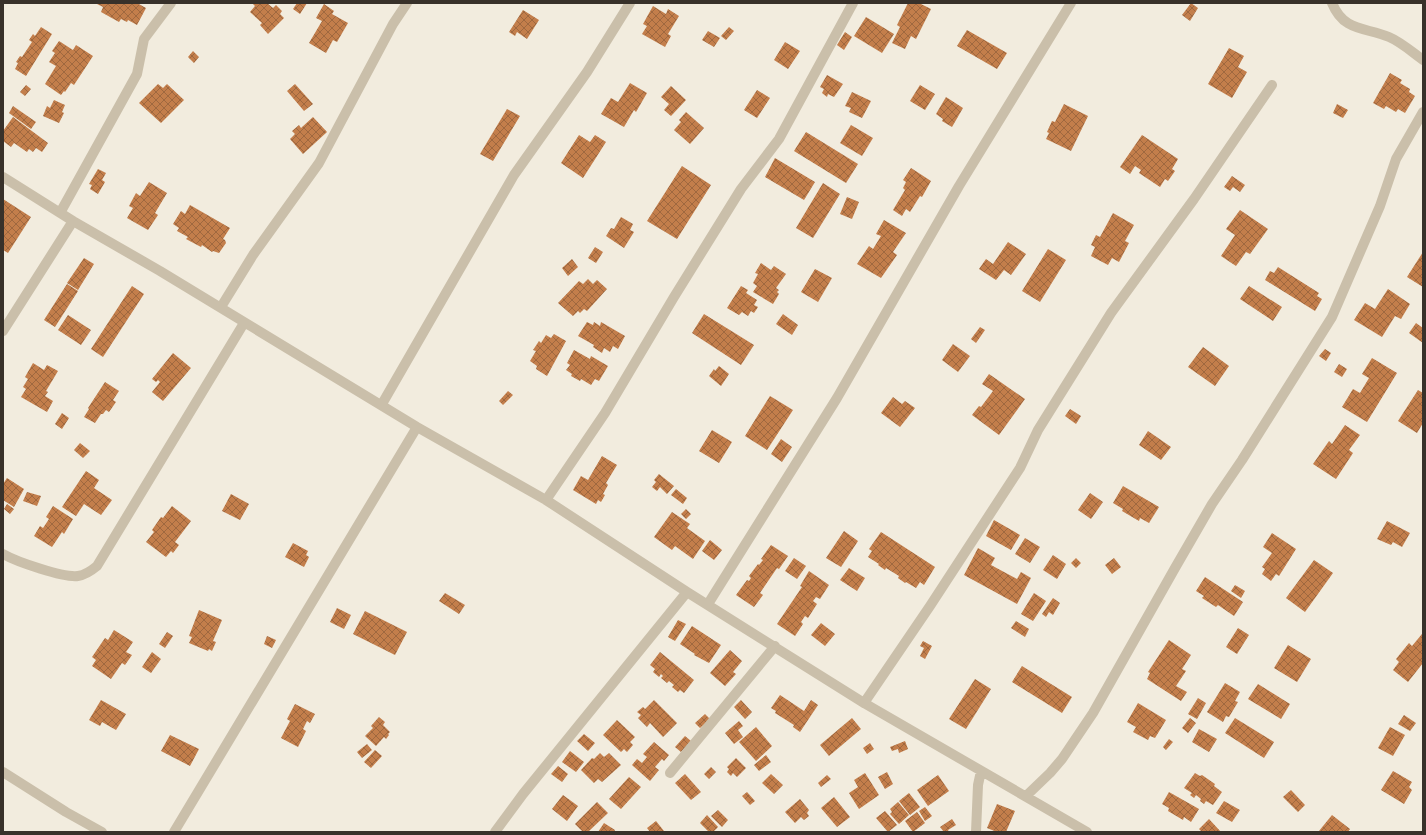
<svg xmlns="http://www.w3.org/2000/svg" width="1426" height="835" viewBox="0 0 1426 835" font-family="'Source Sans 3',sans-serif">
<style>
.building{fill:url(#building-cross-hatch)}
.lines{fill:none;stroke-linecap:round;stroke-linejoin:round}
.minor{stroke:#cabfaa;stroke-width:10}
</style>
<defs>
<pattern id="building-cross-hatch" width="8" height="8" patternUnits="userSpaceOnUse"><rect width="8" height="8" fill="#c37e4b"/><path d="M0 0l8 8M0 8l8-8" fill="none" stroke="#9f683f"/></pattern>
</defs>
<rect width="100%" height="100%" fill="#f2ecde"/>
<path class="building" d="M98,3H137L146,8L137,25L128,20L127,22L121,19L119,22L101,12L103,7L97,4Z
M252,3H267L273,8L276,5L282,11L280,14L284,18L268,34L260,25L262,23L250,12L255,6Z
M297,3H307L300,14L293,9Z
M908,3H919L931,9L916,39L911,36L905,49L892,43L900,27L897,25Z
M1191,3L1198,8L1190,21L1182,15Z
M324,4L334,11L332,14L348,23L337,42L333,40L326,53L309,43L322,21L316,18Z
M653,6L666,14L668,9L679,16L668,34L671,36L665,47L642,34L647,26L643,24Z
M523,10L539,20L527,39L517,32L515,36L509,32Z
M866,17L894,34L882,53L854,36Z
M41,27L52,34L26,76L15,69L18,63L16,62L20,56L22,57L32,42L29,40L33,34L35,36Z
M729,27L734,31L726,40L721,36Z
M967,30L1007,53L997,69L957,46Z
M708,31L720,38L714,47L702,40Z
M845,32L852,37L844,50L837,45Z
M59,41L73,50L76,45L93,56L74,85L71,83L65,92L64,91L61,95L45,84L56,66L49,62L55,53L52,51Z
M785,42L800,51L788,69L774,60Z
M1229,48L1244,56L1238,67L1247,72L1232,98L1208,84Z
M193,51L199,57L194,63L188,57Z
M1390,73L1402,80L1400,83L1410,89L1409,92L1415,96L1405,113L1398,109L1396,112L1386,106L1384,109L1373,103Z
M827,75L843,84L834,97L828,94L827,97L822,93L824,89L820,87Z
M630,83L647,93L636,112L634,110L624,127L601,114L611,98L618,102Z
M158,84L163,88L167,84L184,100L161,123L139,103Z
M295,84L313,104L304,111L287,91Z
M26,85L31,89L25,96L20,92Z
M920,85L935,94L925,110L910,101Z
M671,86L686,100L671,116L664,110L669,104L661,97Z
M757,90L770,98L757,118L744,110Z
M852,92L871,101L862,118L849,112L851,108L845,106Z
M946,97L963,108L952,127L942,121L943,119L936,114Z
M54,100L65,105L62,112L64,113L59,123L43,116L47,106L50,108Z
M1064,104L1088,116L1071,151L1046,139L1049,133L1047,132L1052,121L1055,122Z
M1337,104L1348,110L1343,118L1333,113Z
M13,106L36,122L31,129L9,113Z
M507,109L520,116L493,161L480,154Z
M686,112L704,128L690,144L674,130L681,122L679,120Z
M13,117L48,143L42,152L36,148L33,152L29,149L27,152L14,143L11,147L3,141V131Z
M313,117L327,132L303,154L290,139L295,134L292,131L299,125L301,128Z
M851,125L873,138L862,156L840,143Z
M806,132L858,164L846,183L794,151Z
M579,135L590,142L595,135L606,142L583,178L561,163Z
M1142,135L1178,159L1172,169L1175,171L1168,181L1165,179L1160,187L1139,173L1141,170L1135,166L1130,174L1120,167Z
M775,158L815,182L804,200L765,177Z
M682,166L711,185L677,239L647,221Z
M911,168L931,181L922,197L920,196L910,212L906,209L902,216L893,210L905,190L903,188L906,182L903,180Z
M98,169L106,173L102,180L105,182L98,194L90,189L92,185L89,184Z
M1232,176L1245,185L1240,192L1233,187L1230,191L1224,187Z
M149,182L167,193L155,213L158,215L148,230L127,218L133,208L129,206L136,193L140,196Z
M823,183L840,194L813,238L796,228Z
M847,197L859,202L852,219L840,214Z
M3,199L31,217L8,253L3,250Z
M190,205L230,228L223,239L225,240L226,243L219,253L213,251L212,252L202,245L201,247L186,239L188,237L177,231L179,228L173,224L181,211L185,214Z
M1240,210L1268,229L1250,254L1246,252L1236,266L1221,256L1235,235L1226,229Z
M1113,213L1134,225L1125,241L1129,243L1119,262L1112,258L1108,265L1091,256L1095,247L1091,245L1096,235L1100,237Z
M621,217L633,224L630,230L634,232L624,248L606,236L611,228L614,229Z
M884,220L906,233L893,252L897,255L881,278L857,264L869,246L873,249L881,236L876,234Z
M1008,242L1026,254L1011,275L1004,270L996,280L979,269L986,259L993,264Z
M595,247L603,252L596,263L588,258Z
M1048,249L1066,260L1040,302L1022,291Z
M1423,252V287L1407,277Z
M84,258L94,264L78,290L67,283Z
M572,259L578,267L568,276L562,268Z
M761,263L771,270L774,266L786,274L776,288L779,290L777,292L779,294L773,304L753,292L757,286L753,283L758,274L755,273Z
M1278,267L1319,293L1317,296L1322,299L1315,311L1265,280L1270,271L1274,273Z
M815,269L832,278L818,302L801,292Z
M588,279L593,284L597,280L607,289L587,311L584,309L580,313L578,311L573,316L558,303L579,281L583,284Z
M67,284L78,291L55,327L44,320Z
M132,286L144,294L103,357L91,349Z
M741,286L748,290L746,293L757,300L754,305L758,307L754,313L751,311L748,316L742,312L739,315L727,308Z
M1249,286L1282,307L1273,321L1240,299Z
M1388,289L1410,304L1401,319L1395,316L1382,337L1354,320L1365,303L1375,309Z
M704,314L754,345L741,365L692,333Z
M783,314L798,325L792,335L776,324Z
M68,315L91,330L81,345L58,330Z
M587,322L593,325L594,322L600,326L601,322L625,336L618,349L613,346L610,352L604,348L602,353L593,347L594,345L578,336Z
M1416,323L1423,328V343L1409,333Z
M980,327L985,330L976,343L971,339Z
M554,334L566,341L547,376L536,369L537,366L530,361L536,351L533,350L539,341L541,343L546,335L551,338Z
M953,344L970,356L958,372L942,360Z
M1203,347L1229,366L1215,386L1188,367Z
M1325,349L1331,353L1326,361L1319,356Z
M574,350L590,359L591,356L608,366L599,381L595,379L591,385L581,379L580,381L571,376L572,374L566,370L570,365L567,363Z
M173,353L191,368L163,401L152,392L160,382L158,380L156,382L152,379Z
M1372,358L1397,373L1367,422L1342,407L1353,389L1360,393L1369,378L1362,374Z
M33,363L44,370L47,365L58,371L46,391L48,392L45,396L53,401L47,412L21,397L26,389L23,387L28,379L25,377Z
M1339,364L1347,369L1342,377L1334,372Z
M719,366L729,374L721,386L709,376L714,369L715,371Z
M989,374L1025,399L999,435L972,415L979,406L981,407L993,391L982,384Z
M105,382L119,391L113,400L116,402L109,412L106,410L103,414H101L95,423L84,417L89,409L88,408Z
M1418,390L1423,393V423L1417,433L1398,421Z
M508,391L513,395L503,405L499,401Z
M770,396L793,410L767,450L745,436Z
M893,397L902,404L905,401L915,408L900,427L881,413Z
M1070,409L1081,416L1076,424L1065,416Z
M62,413L69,418L62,429L55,424Z
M1345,425L1360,435L1349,450L1353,453L1336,479L1313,464L1329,441L1332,444Z
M712,430L732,442L719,463L699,451Z
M1148,431L1171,447L1161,460L1139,445Z
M781,439L792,447L782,462L771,454Z
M80,443L90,451L83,458L74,450Z
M602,456L617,465L606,483L608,485L603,494L605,495L601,502L598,500L596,504L573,490L581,476L588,480Z
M86,471L99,480L94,488L112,500L101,515L84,504L76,516L62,507Z
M659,474L674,486L667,494L660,487L657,491L652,487L656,482L654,480Z
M7,478L24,489L14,507L3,500V484Z
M1123,486L1159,507L1149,523L1140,518L1139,521L1122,511L1123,509L1113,503Z
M676,489L687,498L683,504L671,495Z
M27,492L41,496L37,506L23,501Z
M1090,493L1103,502L1091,519L1078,510Z
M231,494L249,504L240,520L222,511Z
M7,504L14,509L10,514L4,509Z
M53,506L73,519L64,534L62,532L52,547L34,536L40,526L43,528L49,519L46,517Z
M172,506L191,521L175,542L179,545L173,553L171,551L166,557L146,542L154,532L152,530L161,517L163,518Z
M686,509L691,514L686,519L681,514Z
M672,512L690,524L687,528L705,541L693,559L675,546L672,550L654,537Z
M994,520L1020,535L1011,550L986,536Z
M1387,521L1410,533L1402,547L1393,542L1391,545L1377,539Z
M844,531L858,541L841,567L826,558Z
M881,532L935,567L924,585L920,582L916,588L906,582L905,583L898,578L899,576L886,568L885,570L878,565L879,564L868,557L872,551L869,549Z
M1272,533L1296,549L1279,576L1276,574L1271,581L1262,574L1265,569L1262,567L1272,553L1263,547Z
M1025,538L1040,547L1030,563L1015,554Z
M710,540L722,550L714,560L702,551Z
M293,543L308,551L306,555L309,557L304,567L285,557Z
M771,545L788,556L779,569L777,568L760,593L763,595L754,607L736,595L747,580L749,581L751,578L749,576L758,564L759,565L763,560L761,559Z
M978,548L995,558L991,565L1017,579L1021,572L1031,578L1017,604L964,575Z
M1053,555L1066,564L1057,579L1043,570Z
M794,558L806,566L797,579L785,571Z
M1076,558L1081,563L1076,568L1071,563Z
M1114,558L1121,567L1112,574L1105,565Z
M1314,560L1333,573L1305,612L1286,598Z
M849,568L865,578L857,591L840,580Z
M809,571L829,585L820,599L816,597L813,601L817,604L808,618L805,616L801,622L803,624L795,636L777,624L802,587L800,586Z
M1205,577L1243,602L1234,616L1218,605L1216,607L1202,598L1204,596L1196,591Z
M1235,585L1245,591L1241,598L1231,591Z
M445,593L465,605L459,614L439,601Z
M1034,593L1046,601L1033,621L1021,614Z
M1053,598L1060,603L1053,615L1049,612L1046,617L1042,614Z
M337,608L351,615L344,629L330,622Z
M199,610L222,620L213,641L216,642L212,651L209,649L208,651L189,643L192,637L189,636Z
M365,611L407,632L395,655L353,634Z
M678,620L686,624L675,641L668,637Z
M1016,621L1029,629L1025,637L1011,628Z
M821,623L835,634L825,646L811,635Z
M692,626L721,645L709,663L694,655L695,654L680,644Z
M1238,628L1249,635L1237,654L1226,647Z
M114,630L133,642L126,652L132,655L125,665L122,663L111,679L92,666L96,660L92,657L105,638L108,640Z
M167,632L173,636L165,648L159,644Z
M1422,634L1423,635V663L1408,682L1393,670L1399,662L1396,659L1409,643L1412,646Z
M267,636L276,640L272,648L264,644Z
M1169,640L1191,655L1182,669L1186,671L1176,686L1187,692L1181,701L1147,679L1150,673L1148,672Z
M923,641L932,646L925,659L920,656L924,648L920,646Z
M1288,645L1311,659L1297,682L1274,668Z
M730,650L742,661L733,672L736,674L725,686L710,673Z
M152,652L161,659L151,673L142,667Z
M660,652L694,680L684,693L680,690L678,692L672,687L674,685L669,681L667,683L661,678L663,676L661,674L659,677L653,672L655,669L650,665Z
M1022,666L1072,697L1062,713L1012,682Z
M975,679L991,689L966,729L949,719Z
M1225,683L1240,692L1235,701L1238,702L1229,717L1226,716L1223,722L1207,712Z
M1258,684L1290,704L1281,719L1248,699Z
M780,695L804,711L811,700L818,705L800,732L793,727L794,725L775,713L776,711L771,708Z
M1198,698L1206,703L1197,719L1188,714Z
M101,700L126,714L116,730L102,722L100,726L89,720Z
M654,700L677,723L663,737L650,723L647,727L638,718L641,715L637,712L643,707L645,709Z
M741,700L752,712L745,719L734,707Z
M1138,703L1166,720L1155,738L1150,736L1148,740L1133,732L1136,727L1127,722Z
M295,704L315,714L310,723L307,721L303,729L306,731L298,747L281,738L290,721L287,719Z
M705,714L710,719L700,728L695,723Z
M1404,715L1416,723L1410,731L1398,724Z
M379,717L385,722L383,725L390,732L388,734L389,735L386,739L384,737L376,746L365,736L373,728L371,726Z
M852,718L861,729L829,756L820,745Z
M1190,718L1196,723L1188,733L1182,728Z
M1235,718L1274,742L1264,758L1225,733Z
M617,720L635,737L630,742L633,745L627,752L624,749L621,752L603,735Z
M739,721L743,726L738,730L743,737L734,744L725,733Z
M756,727L772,746L756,761L739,742Z
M1390,727L1405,735L1393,756L1378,748Z
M1199,729L1217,739L1209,752L1192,742Z
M584,734L595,743L588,751L577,741Z
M170,735L199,749L190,766L161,751Z
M685,736L691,741L681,752L675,747Z
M1169,739L1173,742L1166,750L1163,747Z
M905,741L908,749L899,753L898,749L892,751L890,747Z
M654,742L669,755L664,761L662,759L655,767L659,770L650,781L632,765L637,759L642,763L647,757L643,754Z
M870,743L874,749L867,754L863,748Z
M367,744L372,750L362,758L357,752Z
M375,750L382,756L371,768L364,762Z
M570,751L584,762L576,772L562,762Z
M600,753L604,757L609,753L621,765L602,782L598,779L594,783L581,770L592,758L594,759Z
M766,755L771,762L759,771L754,765Z
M736,758L746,768L737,777L733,773L731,776L727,772L729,769L727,767Z
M558,766L568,774L562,782L551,774Z
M711,767L716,772L709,779L704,774Z
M1393,771L1412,782L1409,787L1412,790L1404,804L1381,790Z
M887,772L893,784L885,789L878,777Z
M865,773L879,795L859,809L849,793L858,787L854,780Z
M1195,773L1200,776L1202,775L1215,784L1214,786L1222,792L1213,805L1206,801L1204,804L1200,801L1201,799L1196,795L1194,798L1190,795L1192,793L1184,788Z
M685,774L701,792L691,800L675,783Z
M771,774L783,785L774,794L762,783Z
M827,775L831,779L821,787L818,783Z
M938,775L949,791L928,806L917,790Z
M629,777L641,787L621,809L609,799Z
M1291,790L1305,805L1298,812L1283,797Z
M747,792L755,801L750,805L742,796Z
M1169,792L1199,809L1191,822L1184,817L1183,820L1168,811L1169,808L1162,804Z
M909,793L920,807L910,815L899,801Z
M563,795L578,806L567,821L552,809Z
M834,797L850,817L837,827L821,808Z
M800,799L809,810L807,813L809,816L804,820L801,817L795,823L785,812Z
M1224,801L1240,810L1232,822L1216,813Z
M597,802L608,813L588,832H583L575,824Z
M898,802L909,815L899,824L890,814L892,812L890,809Z
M997,804L1015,811L1006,832H997L987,828Z
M925,807L932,816L925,821L919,811Z
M718,810L728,820L722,827L711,816Z
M885,811L897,825L888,832L876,818Z
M917,812L925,823L913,832L905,821Z
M707,815L718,827L713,832H709L700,823Z
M1332,815L1350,829L1348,832L1319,831Z
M952,819L956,825L948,830L949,832H944L940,827Z
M1209,819L1221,832H1202L1199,829Z
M656,821L664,831L663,832H650L647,828Z
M604,823L615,830L614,832H598Z"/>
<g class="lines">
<path class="minor" d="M1332,3C1344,32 1365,27 1389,37C1401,42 1412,52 1423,60
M3,177L73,221L160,271L417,427L546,500L687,592L864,703L1087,832
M60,213L137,74L144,39L171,3
M221,307L253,255L319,163L393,24L407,3
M3,331L73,221
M382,404L514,175L587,72L630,3
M546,500L605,413L674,297L741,189L779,139L853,3
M3,554C17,562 64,578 78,576C85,575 91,571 97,566L244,323
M708,604L837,398L959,186L1071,3
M864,703L930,606L1020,468L1038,430L1111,313L1194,199L1272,85
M3,772L66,812L102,832
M670,773L775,646
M1026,796L1050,773L1062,759L1093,713L1175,568L1212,504L1242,460L1332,317L1380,206L1396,159L1423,112
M174,832L417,427
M495,832L523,794L687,592
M976,832L978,785L981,771"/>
</g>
<rect width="1426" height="835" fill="none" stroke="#38312a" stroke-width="8"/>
</svg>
